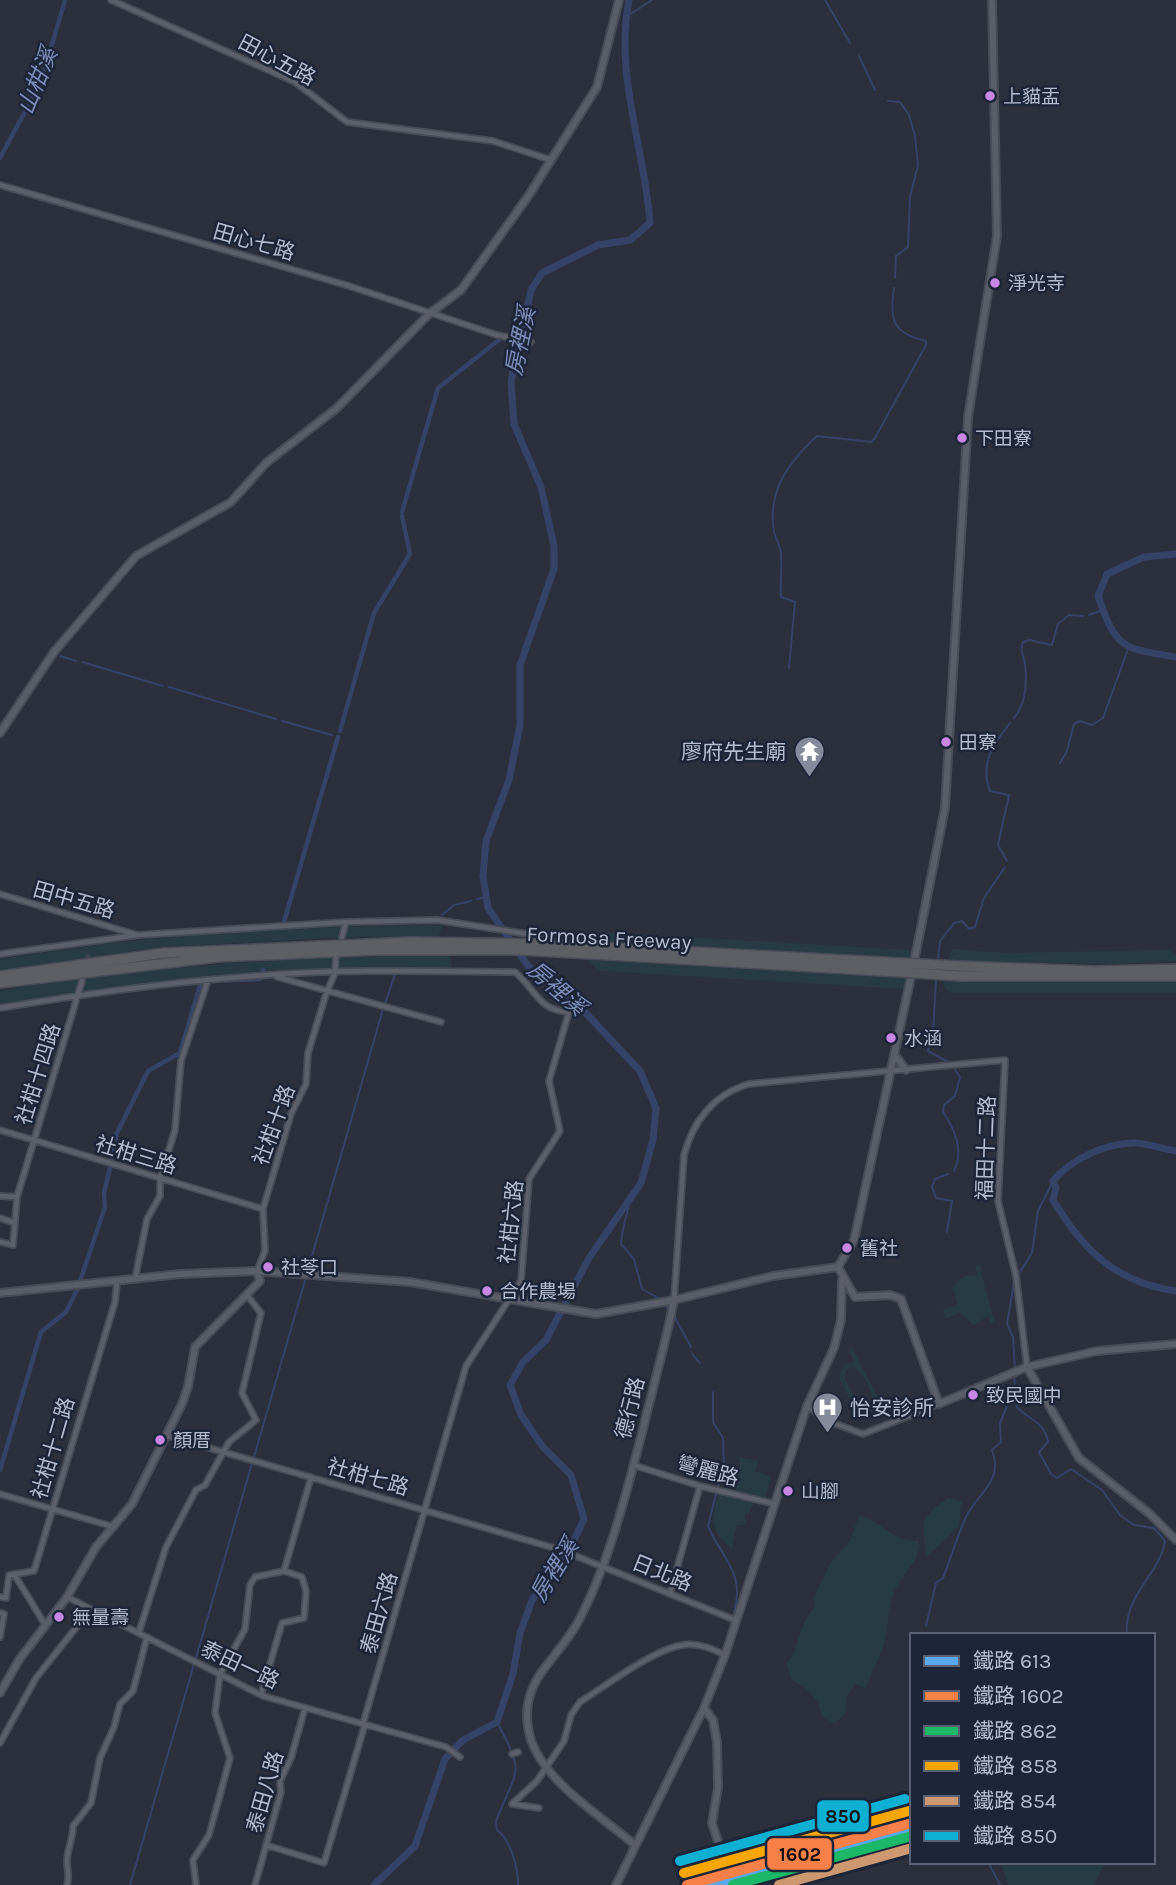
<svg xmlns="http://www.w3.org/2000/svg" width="1176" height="1885" viewBox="0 0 1176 1885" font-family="Karla,'Noto Sans TC',sans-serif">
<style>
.green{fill:#273b45;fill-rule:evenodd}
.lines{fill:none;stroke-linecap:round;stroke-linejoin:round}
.stream{stroke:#354369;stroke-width:2}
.canal{stroke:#354369;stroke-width:4.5}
.river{stroke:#354369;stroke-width:7}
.street-tunnel{stroke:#414553;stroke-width:4.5;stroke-dasharray:4.5 2;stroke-linecap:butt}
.street-casing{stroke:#484c56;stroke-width:8}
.secondary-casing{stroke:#484c56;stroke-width:10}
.highway-casing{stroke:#494c58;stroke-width:12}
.street{stroke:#5d606a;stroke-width:4.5}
.secondary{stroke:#5b5e68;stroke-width:6}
.highway{stroke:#5d5f64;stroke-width:9}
.highway-bridge-casing{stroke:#494c58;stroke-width:12;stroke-linecap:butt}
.highway-bridge{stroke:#5d5f64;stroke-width:9}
.rail-1-casing{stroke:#1d2539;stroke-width:16}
.rail-2-casing{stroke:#1d2539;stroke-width:16}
.rail-3-casing{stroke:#1d2539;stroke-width:16}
.rail-4-casing{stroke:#1d2539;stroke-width:16}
.rail-5-casing{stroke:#1d2539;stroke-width:16}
.rail-6-casing{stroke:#1d2539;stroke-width:16}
.rail-1{stroke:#5aa8eb;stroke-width:10}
.rail-2{stroke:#f78048;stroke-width:10}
.rail-3{stroke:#1ab867;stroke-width:10}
.rail-4{stroke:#f7a600;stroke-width:10}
.rail-5{stroke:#cd976f;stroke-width:10}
.rail-6{stroke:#0dafd3;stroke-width:10}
.bus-dot{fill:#c787e3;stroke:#1d2539;stroke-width:2.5}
.labels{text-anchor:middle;stroke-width:5;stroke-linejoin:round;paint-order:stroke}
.bus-label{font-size:19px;fill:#b6bcce;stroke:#1d2539;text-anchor:start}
.street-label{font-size:21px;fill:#b6bcce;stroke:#1d2539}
.poi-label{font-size:21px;fill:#b6bcce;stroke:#1d2539;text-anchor:end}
.water-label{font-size:23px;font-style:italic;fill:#7b8cb8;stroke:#1d2539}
.line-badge{stroke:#1d2539;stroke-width:2.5}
.pale-badge-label{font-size:19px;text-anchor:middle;font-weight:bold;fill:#111}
</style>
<rect width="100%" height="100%" fill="#2c303d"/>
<path class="green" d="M402,925L442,926L439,936L351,937L159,947L0,971V959L113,943L225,932Z
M595,932L912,950L910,959L583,940L584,935Z
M952,949L1008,953L1168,950L1176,954V961L1119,964L948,961Z
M450,955L452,968L281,970L203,976L0,1006V991C150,966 299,956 450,955Z
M589,960L907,978L904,989L602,971L594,967Z
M1176,979V993H951L945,988L943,980L1092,982Z
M979,1264L994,1321L991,1323L988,1316L974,1325L960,1313L945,1318L943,1309L958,1305L953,1289C959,1277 965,1274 978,1276L975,1266Z
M852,1348L885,1411L882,1413L878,1407L867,1414L856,1410L839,1378L844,1365L855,1362L849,1350ZM854,1367C864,1374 874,1393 873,1405L868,1409L859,1407L845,1379L846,1370Z
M740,1457L759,1461L755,1471L770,1477L765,1501L755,1499L749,1513H745V1525H737L732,1549C707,1528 712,1517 720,1489L736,1493Z
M948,1498L962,1502L959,1527L926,1557C924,1523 917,1519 948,1498Z
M859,1515C883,1522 893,1543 919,1541C920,1562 905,1570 896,1588C890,1600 888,1622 886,1636C882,1653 872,1671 866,1688L855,1684L846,1697L845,1714L835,1723L823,1718C817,1697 811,1689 791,1680L787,1663L793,1655L804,1622L814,1607L815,1595L831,1562L850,1541Z
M1001,1862H1105L1094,1885H1008Z"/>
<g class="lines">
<path class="stream" d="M825,0L850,43
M626,17L652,0
M859,56L875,90
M888,101L900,102L909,115L915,136L918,165L910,197L908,247L896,256L895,278
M0,187L54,204
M60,205L168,236
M174,238L282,269
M288,271L350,289
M411,309L423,314
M1089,615L1103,610
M60,656L76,661
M82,662L163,686
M789,668L795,602L781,597C780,582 782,567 781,553C780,545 776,539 774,532C767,490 789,462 817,436L871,442L875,438L926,345V341C892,333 890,321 894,288
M169,687L276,719
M1014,718C1026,704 1027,682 1025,664C1024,655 1019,652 1023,642L1029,640L1052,645L1058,624L1069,615L1083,616
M282,721L332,735
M1060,763L1067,751L1074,724L1080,721L1092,725L1103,718L1128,649
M1007,861L998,845L1009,795L990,791C979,764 994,743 1010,723
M477,899L486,897
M442,915L454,905L471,901
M938,960L940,941L954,923L962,921L969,929L975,927L984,898L1005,867
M936,981L933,1033L928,1051L950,1063
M385,1004L395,974
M954,1171C964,1152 955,1129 943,1112L944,1105L955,1096L960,1077L955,1070
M631,1198C627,1215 622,1227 621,1244L634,1259L642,1289L660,1299
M947,1232L952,1201L936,1198L932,1187L935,1179L948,1174
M308,1270L383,1009
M1018,1275L1032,1253L1038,1211L1053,1181
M1014,1283L1007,1324L1013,1337L1015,1370
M665,1305L669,1310
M674,1316L691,1347
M692,1354L700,1363
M1014,1376L1017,1407C1029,1420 1045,1422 1048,1442L1039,1452L1051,1474L1057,1478L1071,1469L1102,1490L1120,1515L1134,1525L1154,1528L1165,1541C1161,1573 1123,1595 1127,1635
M713,1392V1422L723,1438L724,1465L718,1487
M254,1457L306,1277
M716,1494L708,1526C721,1558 746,1572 734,1613
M926,1626L936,1583L943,1578C951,1558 957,1536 966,1517C978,1492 1004,1482 992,1450L1001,1442L1000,1423L1013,1391
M196,1658L252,1463
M497,1722C526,1777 517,1767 496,1821L497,1830C511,1840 518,1868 518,1885
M988,1862L1000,1885
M130,1885L194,1664"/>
<path class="canal" d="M0,158L41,82L65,0
M511,329L523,320
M402,512L438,388L500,339
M340,731L374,613L410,554L402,516
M284,922L338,737
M213,981L260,979L263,970
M111,1162L117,1133L148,1071L180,1053L201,982
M0,1470L41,1332L66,1312L77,1290L105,1207L104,1193L110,1168"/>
<path class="river" d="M1176,554L1144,557L1107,574L1098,596C1117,650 1122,648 1176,657
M1176,1151C1163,1149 1150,1144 1137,1143C1107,1142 1071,1159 1053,1181L1056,1188L1053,1200C1084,1251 1115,1282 1176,1291
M374,1885L415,1846L445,1759L463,1740L497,1722L513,1674L520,1633L532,1600L567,1555L584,1519L571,1475L543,1447L521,1415L510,1385L523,1362L546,1340L589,1258L641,1183L653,1140L656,1108L640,1071L585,1012L528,966L488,908L483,876L486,841L509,780L520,725V665L554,569V546L541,487L514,424L511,381L531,290L542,273L598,245L630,240L650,223C645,149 614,75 629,0"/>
<path class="street-tunnel" d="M86,965L89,952"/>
<defs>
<path id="street" d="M111,0L295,82L347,122L493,141L551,160
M0,185L346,285L497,335L531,342
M0,894L137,935
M347,922L437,920L541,936
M0,954L138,935L346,922L342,937
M277,977L441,1022
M0,1008C84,994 169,982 254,976C340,969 428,971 515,972C536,990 539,1011 569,1012L549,1081L560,1131L529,1179L521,1281L466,1366L363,1724
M0,1130L263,1209
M0,1196L17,1197
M0,1218L15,1223
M0,1242L13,1245L17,1197L82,981
M257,1271L265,1251L263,1209L291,1114L306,1084L308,1053L326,994L335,973L336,956
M135,1279L147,1219L160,1196V1179L175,1130L181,1061L208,980
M674,1300L684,1155C693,1121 714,1094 749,1084L1005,1060L998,1201L1016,1276L1027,1367
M807,1406L828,1421L863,1434L939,1404
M168,1436L561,1550L735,1620
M633,1465L700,1486L775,1504
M0,1494L111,1526
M14,1574L46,1626
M670,1593L700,1486
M0,1597L6,1598L9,1575L34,1571L115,1302L117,1282
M67,1597L263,1696L446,1747L460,1757
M0,1613L4,1614L0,1637
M139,1632L166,1547L196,1490L205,1485L229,1442L256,1420L242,1393L261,1313L247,1295
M261,1695L282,1623L304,1618L306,1591L302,1577L284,1571
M0,1743L36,1678L90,1610
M512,1754L518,1752
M539,1808L512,1804L537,1781L564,1741L571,1715L580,1702C607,1685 654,1649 683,1645C697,1642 713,1649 725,1655
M266,1845L324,1863L365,1724
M67,1885C70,1876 67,1870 67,1861C67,1850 73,1839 73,1826L91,1803L100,1758L114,1727L120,1704L133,1691L147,1637
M196,1885L193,1860L209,1835L230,1758L215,1713L220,1674L245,1629L250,1585L255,1577L284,1571L311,1477
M255,1885L281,1792L280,1781L291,1758L305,1708"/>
<path id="secondary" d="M0,733L54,652L136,556L231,502L266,463L337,408L429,314L461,290L529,195L597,87L619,0
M915,957L945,808L968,417L997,236L992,0
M911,977L854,1240L838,1267L855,1297L890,1295L901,1299L939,1404L1027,1367L1097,1351L1176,1344
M894,1054L906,1070
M0,1293L180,1274L257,1271L410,1282L596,1314L674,1300L773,1276L838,1267
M1027,1367L1079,1458L1150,1514L1176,1540
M0,1693L19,1660L67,1597L96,1547L132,1504L182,1404L188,1387L195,1347L260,1281L257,1271
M704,1708L713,1720L717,1742L718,1787L712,1823L732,1885
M635,1845C601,1816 545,1782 531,1740C514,1683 555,1664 578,1622C610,1562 627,1490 644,1425C654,1383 666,1342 674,1300
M616,1885L704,1708L725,1655L807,1406L834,1348L841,1320L842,1280"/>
<path id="highway" d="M960,966L1095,971L1176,969
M0,976L164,953L411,942L547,944L901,963
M960,976H1176
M0,983L218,957L379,950H521L900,972"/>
</defs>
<use href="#street" class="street-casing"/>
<use href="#secondary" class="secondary-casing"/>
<use href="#highway" class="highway-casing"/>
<use href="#street" class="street"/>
<use href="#secondary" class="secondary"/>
<use href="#highway" class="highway"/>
<defs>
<path id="highway-bridge" d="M901,963L960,966
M900,972L960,976"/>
</defs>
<use href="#highway-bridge" class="highway-bridge-casing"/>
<use href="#highway-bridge" class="highway-bridge"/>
<defs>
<path id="rail-1" d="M711,1885L912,1829"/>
<path id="rail-2" d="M687,1885L912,1823"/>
<path id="rail-3" d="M733,1885L912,1836"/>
<path id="rail-4" d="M684,1873L909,1811"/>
<path id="rail-5" d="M779,1885L912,1848"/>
<path id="rail-6" d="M680,1861L905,1799"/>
</defs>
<use href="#rail-1" class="rail-1-casing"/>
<use href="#rail-2" class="rail-2-casing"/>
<use href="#rail-3" class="rail-3-casing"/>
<use href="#rail-4" class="rail-4-casing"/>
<use href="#rail-5" class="rail-5-casing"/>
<use href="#rail-6" class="rail-6-casing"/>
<use href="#rail-1" class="rail-1"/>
<use href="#rail-2" class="rail-2"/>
<use href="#rail-3" class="rail-3"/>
<use href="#rail-4" class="rail-4"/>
<use href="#rail-5" class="rail-5"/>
<use href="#rail-6" class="rail-6"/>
</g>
<defs>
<symbol id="temple-pin" viewBox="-11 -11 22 30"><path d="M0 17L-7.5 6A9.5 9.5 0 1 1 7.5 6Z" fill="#868b9b" stroke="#1d2539"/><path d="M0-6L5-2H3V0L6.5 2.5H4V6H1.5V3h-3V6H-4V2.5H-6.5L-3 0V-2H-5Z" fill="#fff"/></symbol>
<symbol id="hospital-pin" viewBox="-11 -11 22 30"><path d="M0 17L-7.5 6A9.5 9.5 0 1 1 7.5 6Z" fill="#868b9b" stroke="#1d2539"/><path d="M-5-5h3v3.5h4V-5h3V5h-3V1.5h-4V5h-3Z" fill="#fff"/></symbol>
</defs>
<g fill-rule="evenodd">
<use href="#temple-pin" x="792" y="734" width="35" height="47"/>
<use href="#hospital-pin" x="810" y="1390" width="35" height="47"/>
</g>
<g class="bus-dot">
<circle cx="990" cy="96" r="6"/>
<circle cx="995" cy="283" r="6"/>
<circle cx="962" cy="438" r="6"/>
<circle cx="946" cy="742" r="6"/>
<circle cx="891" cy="1038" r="6"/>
<circle cx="847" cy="1248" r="6"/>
<circle cx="268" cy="1267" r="6"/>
<circle cx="487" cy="1291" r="6"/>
<circle cx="973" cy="1395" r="6"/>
<circle cx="160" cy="1440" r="6"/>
<circle cx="788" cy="1491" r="6"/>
<circle cx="59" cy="1617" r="6"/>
</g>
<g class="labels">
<g class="bus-label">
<text x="1003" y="103">上貓盂</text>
<text x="1008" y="290">淨光寺</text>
<text x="975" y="445">下田寮</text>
<text x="959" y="749">田寮</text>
<text x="904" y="1045">水涵</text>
<text x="860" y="1255">舊社</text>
<text x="281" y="1274">社苓口</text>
<text x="500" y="1298">合作農場</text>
<text x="986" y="1402">致民國中</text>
<text x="173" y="1447">顏厝</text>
<text x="801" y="1498">山腳</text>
<text x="72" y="1624">無量壽</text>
</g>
<g class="street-label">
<text transform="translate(277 60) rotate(28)" y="7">田心五路</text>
<text transform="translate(254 242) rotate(16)" y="7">田心七路</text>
<text transform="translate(74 900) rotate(16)" y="7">田中五路</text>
<text transform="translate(609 938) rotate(3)" y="7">Formosa Freeway</text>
<text transform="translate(38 1074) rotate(-73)" y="7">社柑十四路</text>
<text transform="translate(274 1125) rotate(-70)" y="7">社柑十路</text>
<text transform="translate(986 1148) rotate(-88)" y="7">福田十二路</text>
<text transform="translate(136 1155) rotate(17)" y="7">社柑三路</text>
<text transform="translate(511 1222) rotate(-84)" y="7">社柑六路</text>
<text transform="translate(630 1408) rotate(-76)" y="7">德行路</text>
<text transform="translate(53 1448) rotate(-74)" y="7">社柑十二路</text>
<text transform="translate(708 1471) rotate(15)" y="7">彎麗路</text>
<text transform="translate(368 1477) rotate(16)" y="7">社柑七路</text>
<text transform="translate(662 1573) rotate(22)" y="7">日北路</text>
<text transform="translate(379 1613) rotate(-74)" y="7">泰田六路</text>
<text transform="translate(240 1665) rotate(25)" y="7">泰田一路</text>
<text transform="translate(265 1792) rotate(-74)" y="7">泰田八路</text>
</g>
<g class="poi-label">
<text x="786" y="759">廖府先生廟</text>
<text x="850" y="1415" text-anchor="start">怡安診所</text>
</g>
<g class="water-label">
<text transform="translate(37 81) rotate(-68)" y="8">山柑溪</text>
<text transform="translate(520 341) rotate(-78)" y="8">房裡溪</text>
<text transform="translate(557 988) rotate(41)" y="8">房裡溪</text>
<text transform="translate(554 1570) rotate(-58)" y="8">房裡溪</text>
</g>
</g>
<g class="line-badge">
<rect x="816" y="1799" width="54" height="34" rx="7" fill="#0dafd3"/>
<rect x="766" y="1837" width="67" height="34" rx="7" fill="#f78048"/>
</g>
<g class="pale-badge-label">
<text x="843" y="1823">850</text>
<text x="800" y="1861">1602</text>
</g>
<rect x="910" y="1633" width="245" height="231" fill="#1d2539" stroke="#5a6175" stroke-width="2"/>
<rect x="924" y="1656" width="35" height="10" fill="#5aa8eb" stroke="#5a6175" stroke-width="2"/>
<text x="973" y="1668" font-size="21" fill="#b6bcce">鐵路 613</text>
<rect x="924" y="1691" width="35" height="10" fill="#f78048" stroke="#5a6175" stroke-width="2"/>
<text x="973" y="1703" font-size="21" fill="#b6bcce">鐵路 1602</text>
<rect x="924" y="1726" width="35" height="10" fill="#1ab867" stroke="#5a6175" stroke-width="2"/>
<text x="973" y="1738" font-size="21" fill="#b6bcce">鐵路 862</text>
<rect x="924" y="1761" width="35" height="10" fill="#f7a600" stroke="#5a6175" stroke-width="2"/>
<text x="973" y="1773" font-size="21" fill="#b6bcce">鐵路 858</text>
<rect x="924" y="1796" width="35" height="10" fill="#cd976f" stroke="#5a6175" stroke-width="2"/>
<text x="973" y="1808" font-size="21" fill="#b6bcce">鐵路 854</text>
<rect x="924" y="1831" width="35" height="10" fill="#0dafd3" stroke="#5a6175" stroke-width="2"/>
<text x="973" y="1843" font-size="21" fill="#b6bcce">鐵路 850</text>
</svg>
